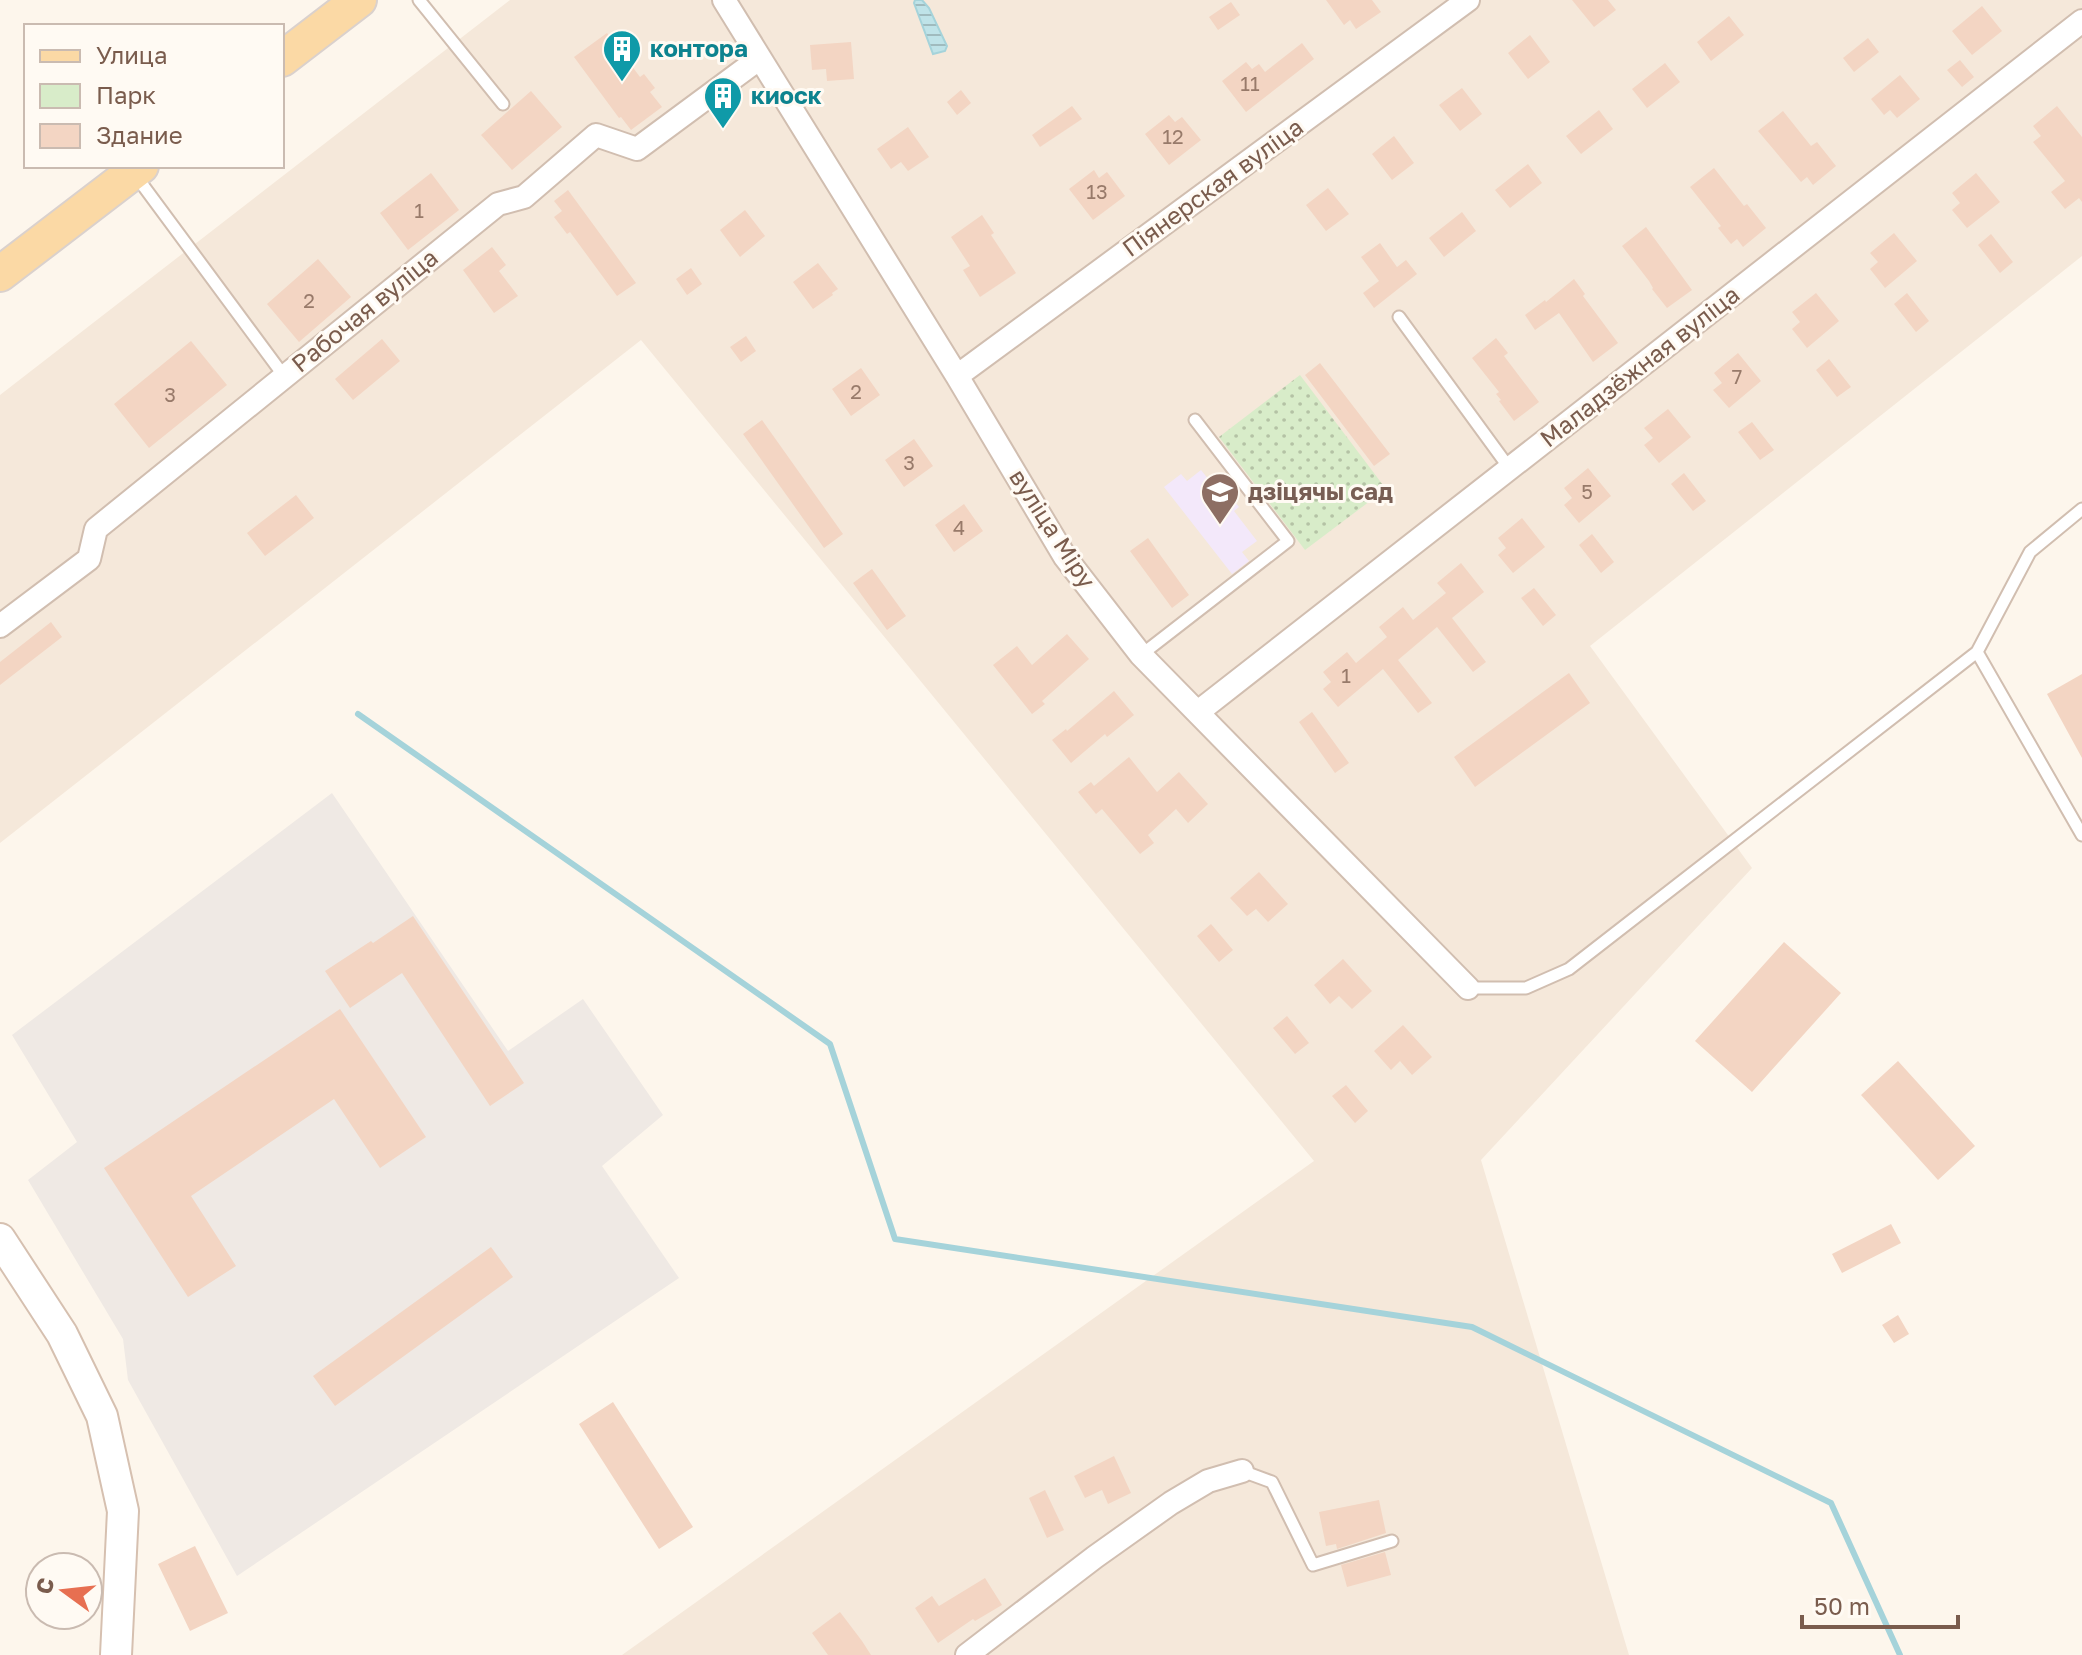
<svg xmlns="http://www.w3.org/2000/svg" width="2082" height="1655" viewBox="0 0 2082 1655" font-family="'Golos Text',sans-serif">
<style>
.residential{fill:#f5e8da}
.industrial{fill:#efe9e4}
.education{fill:#f3e8fa}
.green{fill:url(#green-dots)}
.water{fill:url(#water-rules);stroke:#a5d3da;stroke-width:2}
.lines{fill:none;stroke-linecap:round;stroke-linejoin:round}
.stream{stroke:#a5d3da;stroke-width:6}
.building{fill:#f3d5c3}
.lane-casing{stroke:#d1beb0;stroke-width:15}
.street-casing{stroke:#d1beb0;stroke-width:26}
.secondary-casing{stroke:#d6c0b0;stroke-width:34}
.primary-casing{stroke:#dad1cd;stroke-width:38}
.lane{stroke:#fff;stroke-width:11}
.street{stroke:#fff;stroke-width:22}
.secondary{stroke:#fff;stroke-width:30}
.primary{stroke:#fbd9a5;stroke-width:34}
.labels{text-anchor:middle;stroke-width:6;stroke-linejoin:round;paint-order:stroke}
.number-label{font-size:20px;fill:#987a6a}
.culture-label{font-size:24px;font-weight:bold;fill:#0d838f;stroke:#fffaf3;text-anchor:start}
.street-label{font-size:24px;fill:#7a5c4d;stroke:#fffaf3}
.education-label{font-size:24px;font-weight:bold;fill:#785e54;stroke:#fffaf3;text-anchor:start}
</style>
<defs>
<pattern id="green-dots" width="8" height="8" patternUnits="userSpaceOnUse" patternTransform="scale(2)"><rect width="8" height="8" fill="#d8ecc9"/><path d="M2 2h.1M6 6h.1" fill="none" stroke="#b4c2a5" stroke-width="1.8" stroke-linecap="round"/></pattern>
<pattern id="water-rules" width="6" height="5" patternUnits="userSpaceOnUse" patternTransform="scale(2)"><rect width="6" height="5" fill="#bfe3e8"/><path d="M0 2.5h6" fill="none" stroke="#a0bbbe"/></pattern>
</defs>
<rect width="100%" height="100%" fill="#fdf6ec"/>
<path class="residential" d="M510,0H2082V256L1590,646L1752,868L1481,1160L1629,1655H622L1314,1161L641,340L0,843V395Z"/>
<path class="industrial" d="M332,793L508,1051L583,999L663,1115L602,1166L679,1278L237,1576L128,1380L123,1339L28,1180L77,1142L12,1035Z"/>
<path class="education" d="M1201,470L1225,500L1231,497L1239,507L1234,511L1257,541L1242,552L1249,561L1232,574L1164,487L1181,474L1187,481Z"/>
<path class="green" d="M1300,375L1386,489L1305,550L1219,437Z"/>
<path class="water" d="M915,0H922L929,8L947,46L945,51L933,54L914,3Z"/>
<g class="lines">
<path class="stream" d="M358,714L830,1044L895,1239L1472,1327L1831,1503L1900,1655"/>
</g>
<path class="building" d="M1326,0H1372L1381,12L1356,29L1350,20L1344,25Z
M1572,0H1608L1616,10L1594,27Z
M1231,2L1240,15L1218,30L1209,17Z
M1982,6L2002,31L1972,55L1952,31Z
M1729,16L1744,35L1711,61L1697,42Z
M607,33L640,77L644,74L655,88L650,92L662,107L631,130L621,117L619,118L574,57Z
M1530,35L1550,62L1528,79L1508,53Z
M1868,38L1879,52L1854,72L1843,58Z
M851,42L854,79L827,81L826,69L812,70L810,45Z
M1302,43L1314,59L1246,112L1222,81L1246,62L1252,69L1259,64L1265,72Z
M1960,60L1974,77L1962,87L1947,70Z
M1665,63L1680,82L1647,108L1632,89Z
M1900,75L1920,99L1897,118L1890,110L1884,115L1871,99Z
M1462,88L1482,114L1460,131L1439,105Z
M961,90L971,103L957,115L947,102Z
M531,91L562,127L512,170L481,135Z
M1072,106L1082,119L1040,147L1032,135Z
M2057,106L2082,137V202L2079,198L2065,209L2051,192L2065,181L2033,142L2041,136L2033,126Z
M1599,110L1613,129L1581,154L1566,136Z
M1783,111L1811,146L1817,142L1836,166L1813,185L1807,177L1801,182L1758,131Z
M1169,115L1175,122L1182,117L1201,140L1169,165L1145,134Z
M908,127L929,157L908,171L901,162L891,169L877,149Z
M1394,136L1414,163L1392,180L1372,154Z
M1528,164L1542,183L1510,208L1495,190Z
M1714,168L1744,206L1747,204L1766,228L1743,247L1737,239L1731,244L1718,228L1721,226L1690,187Z
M1094,170L1099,178L1107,172L1125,196L1093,220L1069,189Z
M431,173L459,210L408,250L380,213Z
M1976,173L2000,202L1967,228L1952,210L1960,203L1952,193Z
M1328,188L1349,214L1326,231L1306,205Z
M568,190L636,283L617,296L570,232L567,234L554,217L562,211L554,201Z
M745,210L765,236L740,257L720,230Z
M1462,212L1476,231L1444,257L1429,238Z
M982,215L994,233L991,235L1016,273L980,297L963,270L970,266L951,237Z
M1646,227L1692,290L1667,308L1652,289L1653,288L1649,281L1622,246Z
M1894,233L1917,261L1885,288L1870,269L1878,262L1870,253Z
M1991,234L2013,262L2000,273L1978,245Z
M1380,243L1397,267L1406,260L1417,274L1374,308L1363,293L1379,281L1361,257Z
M492,247L506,265L499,271L518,296L494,313L463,270Z
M318,259L351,297L299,342L267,304Z
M818,263L838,289L832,293L833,295L813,309L793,282Z
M691,268L702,284L687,295L676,279Z
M1574,279L1585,294L1583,296L1618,343L1593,362L1559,313L1535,330L1525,315L1545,300L1546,302Z
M1816,293L1839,321L1807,348L1792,329L1800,322L1792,312Z
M1907,293L1929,321L1916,332L1894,304Z
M746,336L756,351L741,362L730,347Z
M1496,338L1508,353L1504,356L1539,402L1514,421L1499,401L1501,400L1496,394L1499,392L1472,358Z
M382,339L400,361L353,400L335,379Z
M191,341L227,385L149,448L114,404Z
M1738,353L1761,381L1729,408L1713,390L1722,383L1714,373Z
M1829,359L1851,387L1837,397L1816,370Z
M1320,363L1390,454L1374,466L1305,375Z
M861,368L880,395L851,416L832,389Z
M1668,409L1691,437L1659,463L1644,445L1653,438L1644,428Z
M762,420L843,534L824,548L743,434Z
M1752,422L1774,450L1760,460L1738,432Z
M914,439L933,466L904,487L885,460Z
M1588,468L1611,496L1579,523L1564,505L1572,498L1564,488Z
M1684,473L1706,501L1693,511L1671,484Z
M296,495L314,518L265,556L247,533Z
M964,504L983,531L954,552L935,525Z
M1522,518L1545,547L1513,573L1498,555L1506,548L1498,538Z
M1592,534L1614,562L1601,573L1579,545Z
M1148,538L1189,595L1172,608L1130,551Z
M1461,563L1484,592L1452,618L1486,662L1473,672L1437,627L1398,660L1432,703L1418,713L1383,669L1338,707L1323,689L1331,682L1323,672L1347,652L1356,663L1387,637L1379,627L1403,607L1413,620L1446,593L1437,583Z
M872,569L906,616L887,630L853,583Z
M1534,588L1556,615L1543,626L1521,598Z
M51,622L62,637L0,685V662Z
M1067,634L1089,659L1042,701L1045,704L1032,714L993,665L1017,646L1032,665Z
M1569,673L1590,703L1475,787L1454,757Z
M2082,674V758L2047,694Z
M1114,691L1134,715L1107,737L1105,734L1071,763L1052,740L1066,729L1067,731Z
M1312,712L1349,763L1335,773L1299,722Z
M1129,757L1157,792L1179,772L1208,804L1188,823L1176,809L1148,835L1154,843L1140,854L1102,809L1096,814L1078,792L1091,782L1094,786Z
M1259,872L1288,904L1268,922L1256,909L1247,916L1230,898Z
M413,916L524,1083L490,1106L402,973L350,1008L325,971L371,941L373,943Z
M1211,924L1233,950L1219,962L1197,936Z
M1784,942L1841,993L1752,1092L1695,1041Z
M1343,959L1372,991L1352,1009L1339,996L1330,1004L1314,985Z
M340,1009L426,1137L380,1168L334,1099L191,1196L236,1266L188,1297L104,1168Z
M1287,1016L1309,1043L1295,1054L1273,1028Z
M1403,1025L1432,1057L1412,1075L1400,1061L1391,1070L1374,1051Z
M1898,1061L1975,1146L1938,1180L1861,1095Z
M1346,1085L1368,1111L1355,1123L1332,1096Z
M1891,1224L1901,1243L1842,1273L1832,1254Z
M491,1247L513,1277L335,1406L313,1376Z
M1898,1315L1909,1334L1894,1343L1882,1325Z
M613,1402L693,1527L659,1549L579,1424Z
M1114,1456L1131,1493L1108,1504L1102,1490L1085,1498L1074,1476Z
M1045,1490L1064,1530L1047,1538L1029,1498Z
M1379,1500L1386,1533L1337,1549L1336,1544L1326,1546L1319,1512Z
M195,1546L228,1613L190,1631L158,1564Z
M1385,1552L1391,1575L1347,1587L1341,1565Z
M985,1578L1002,1605L975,1621L973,1619L938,1643L915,1608L932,1596L939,1606Z
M840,1612L862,1641L871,1655H828L812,1633Z"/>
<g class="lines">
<defs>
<path id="lane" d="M419,0L503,104
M136,176L284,376
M1399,317L1510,469
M1977,652L2082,835
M1141,655L1288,541L1195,420
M1468,988H1526L1569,969L1977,652L2030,552L2082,509
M1242,1471L1272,1482L1313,1565L1392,1541"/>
<path id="street" d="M724,0L957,376L1065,557L1141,655L1468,988
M957,376L1468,0
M0,626L89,559L96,529L498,204L524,197L596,135L637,149L760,58
M1198,712L2082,21
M967,1655L1095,1557L1171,1503L1208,1481L1242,1471"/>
<path id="secondary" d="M0,1239L62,1334L102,1416L123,1511L116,1655"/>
<path id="primary" d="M282,59L359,0
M0,274L141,166"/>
</defs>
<use href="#lane" class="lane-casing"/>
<use href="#street" class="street-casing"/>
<use href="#secondary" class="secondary-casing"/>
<use href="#primary" class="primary-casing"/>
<use href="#lane" class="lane"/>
<use href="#street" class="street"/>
<use href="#secondary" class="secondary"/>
<use href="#primary" class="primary"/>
</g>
<defs>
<symbol id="building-pin" viewBox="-11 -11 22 30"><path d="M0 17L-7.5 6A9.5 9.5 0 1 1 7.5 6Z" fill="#0f9aa8" stroke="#fffaf3"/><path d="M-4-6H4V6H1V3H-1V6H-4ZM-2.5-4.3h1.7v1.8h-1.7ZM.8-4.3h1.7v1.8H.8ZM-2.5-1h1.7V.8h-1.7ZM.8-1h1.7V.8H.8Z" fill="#fff"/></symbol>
<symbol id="school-pin" viewBox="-11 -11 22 30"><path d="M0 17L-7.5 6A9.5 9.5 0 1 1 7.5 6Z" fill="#8d6e63" stroke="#fffaf3"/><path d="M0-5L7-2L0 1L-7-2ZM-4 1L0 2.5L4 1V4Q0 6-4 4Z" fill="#fff"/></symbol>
</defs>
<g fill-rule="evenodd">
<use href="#building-pin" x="600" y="27" width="44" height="60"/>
<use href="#building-pin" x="701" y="74" width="44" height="60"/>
<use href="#school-pin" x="1198" y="470" width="44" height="60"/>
</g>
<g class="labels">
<g class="number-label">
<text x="1250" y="91">11</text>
<text x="1173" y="144">12</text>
<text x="1097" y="199">13</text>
<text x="419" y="218">1</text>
<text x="309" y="308">2</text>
<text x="1737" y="384">7</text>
<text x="856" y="399">2</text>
<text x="170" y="402">3</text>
<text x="909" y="470">3</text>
<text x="1587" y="499">5</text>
<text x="959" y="535">4</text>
<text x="1346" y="683">1</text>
</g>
<g class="culture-label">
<text x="650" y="57">контора</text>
<text x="751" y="104">киоск</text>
</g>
<g class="street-label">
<text transform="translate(1213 188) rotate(-36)" y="8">Піянерская вуліца</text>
<text transform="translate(365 311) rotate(-39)" y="8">Рабочая вуліца</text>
<text transform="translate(1640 367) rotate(-38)" y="8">Маладзёжная вуліца</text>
<text transform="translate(1052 529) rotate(57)" y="8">вуліца Міру</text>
</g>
<g class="education-label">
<text x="1248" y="500">дзіцячы сад</text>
</g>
</g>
<rect x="24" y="24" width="260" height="144" fill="#fffaf3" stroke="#cabbb1" stroke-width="2"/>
<rect x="40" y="50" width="40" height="12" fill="#fbd9a5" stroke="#cabbb1" stroke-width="2"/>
<text x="96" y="64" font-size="24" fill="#7a5c4d">Улица</text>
<rect x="40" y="84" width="40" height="24" fill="#d8ecc9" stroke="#cabbb1" stroke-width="2"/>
<text x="96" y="104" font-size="24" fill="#7a5c4d">Парк</text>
<rect x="40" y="124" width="40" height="24" fill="#f3d5c3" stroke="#cabbb1" stroke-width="2"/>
<text x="96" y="144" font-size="24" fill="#7a5c4d">Здание</text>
<g transform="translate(64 1591) rotate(285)"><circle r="38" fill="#fffaf3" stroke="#cabbb1" stroke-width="2"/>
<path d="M0-6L14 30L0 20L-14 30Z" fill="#e76f51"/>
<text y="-12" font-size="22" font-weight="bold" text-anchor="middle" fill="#7a5c4d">С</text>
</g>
<path d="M1802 1615v12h156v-12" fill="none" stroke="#7a5c4d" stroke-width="4"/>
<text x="1814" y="1615" font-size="24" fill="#7a5c4d" stroke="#fffaf3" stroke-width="6" paint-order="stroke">50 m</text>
</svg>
